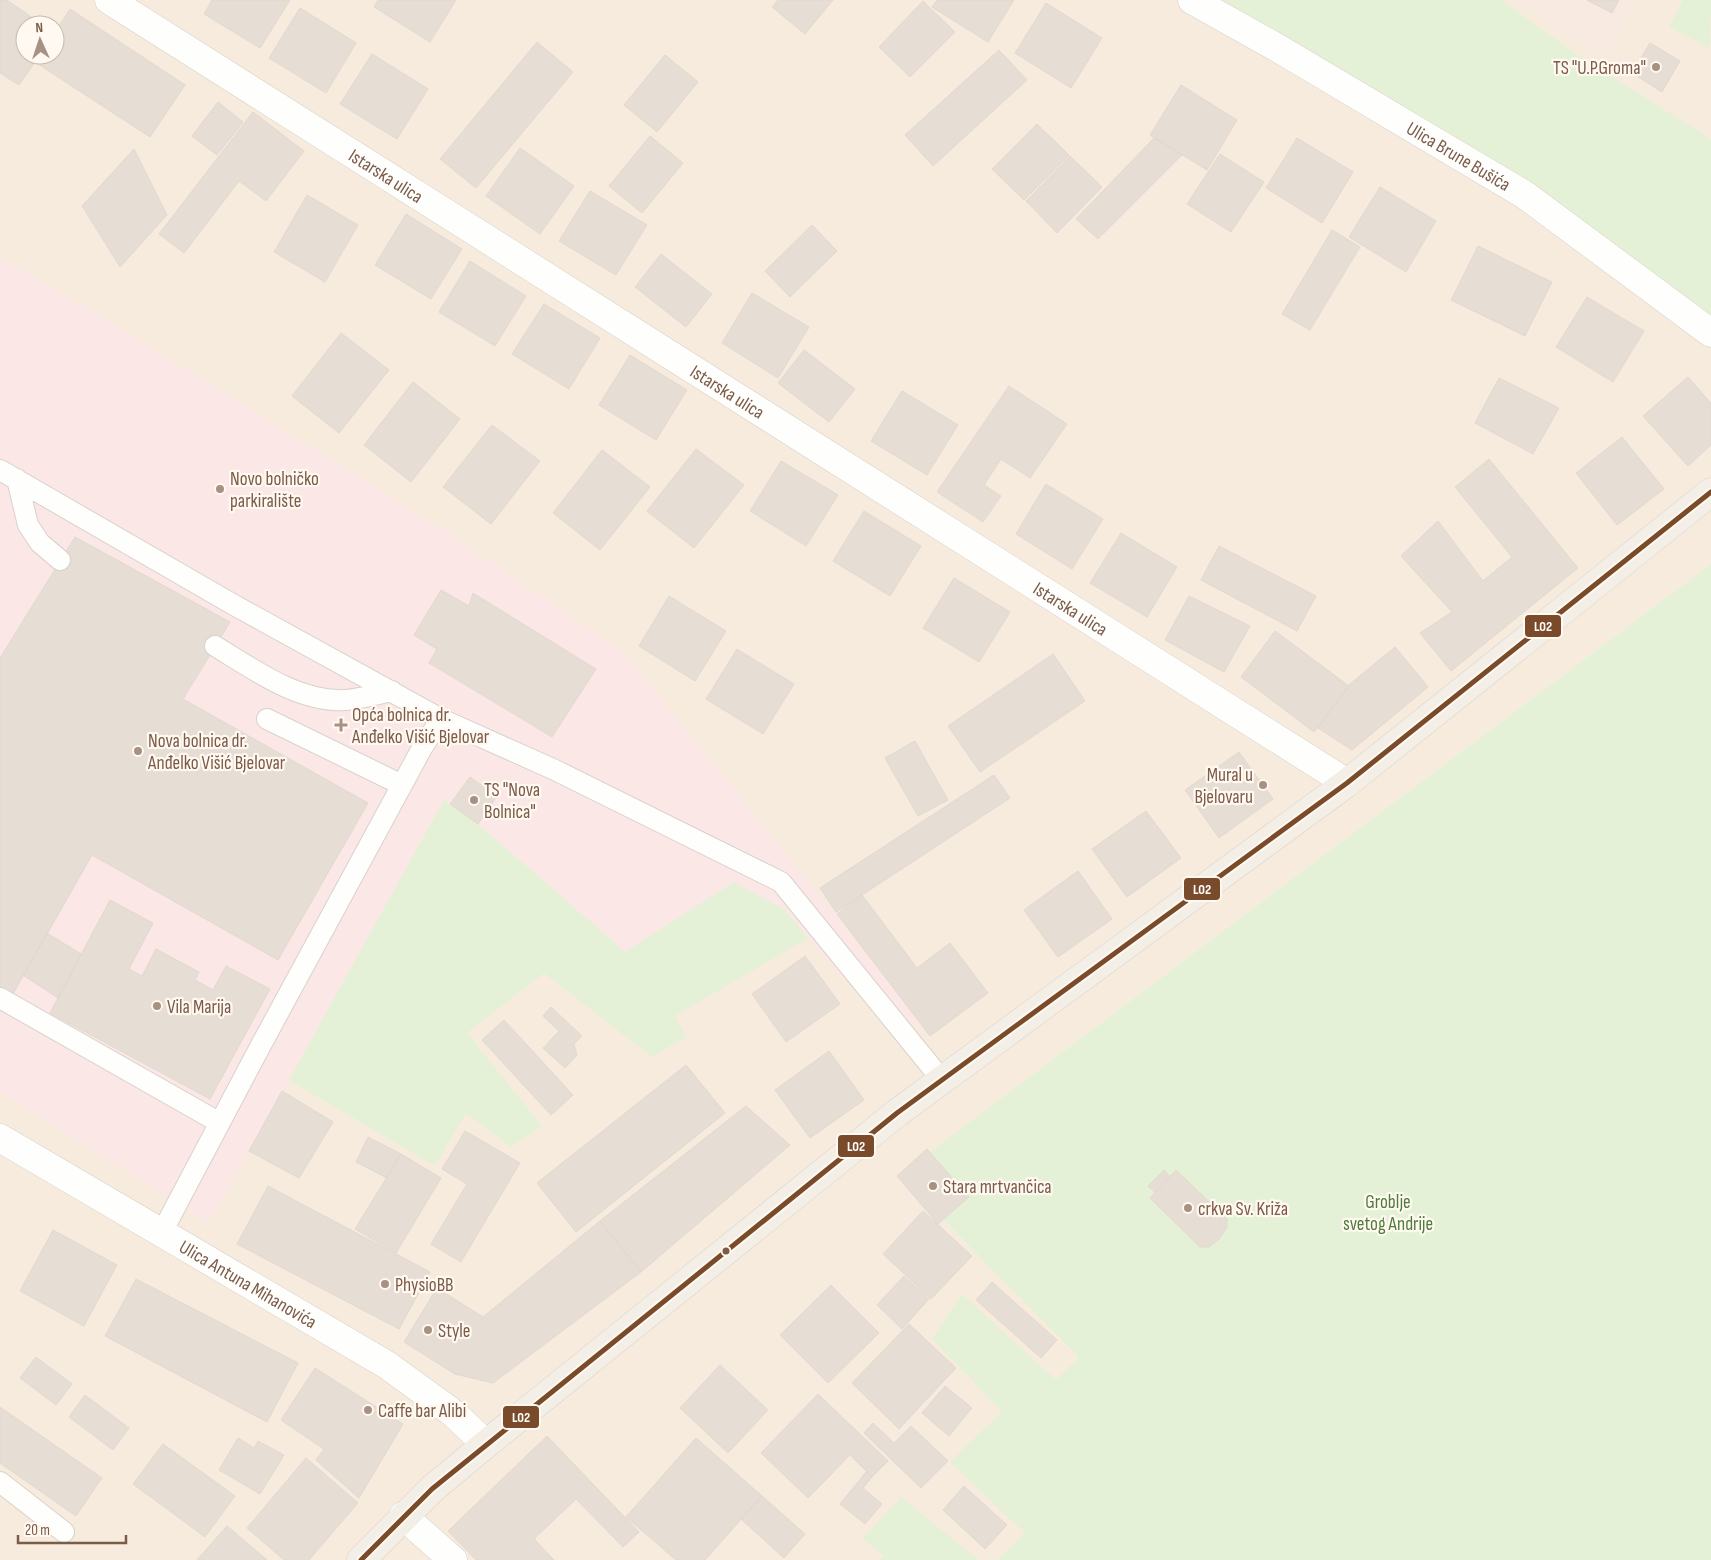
<svg xmlns="http://www.w3.org/2000/svg" width="1711" height="1560" viewBox="0 0 1711 1560" font-family="'Sofia Sans Condensed',sans-serif">
<style>
.residential{fill:#f6ebdd;fill-rule:evenodd}
.commercial{fill:#f9eae1}
.medical{fill:#fbe7e5}
.green{fill:#e5f1d6}
.building{fill:#e6ddd4;stroke:#e3d8cf}
.lines{fill:none;stroke-linecap:round;stroke-linejoin:round}
.lane-casing{stroke:#d9d2cb;stroke-width:22}
.street-casing{stroke:#d9d2cb;stroke-width:29}
.primary-casing{stroke:#dbd1ca;stroke-width:29}
.lane{stroke:#fefefc;stroke-width:20}
.street{stroke:#fefefc;stroke-width:28}
.primary{stroke:#f4efe6;stroke-width:28}
.bus-1-casing{stroke:#fff9f1;stroke-width:9}
.bus-1{stroke:#7a4b2a;stroke-width:5}
.poi-dot{fill:#a89182;stroke:#fff9f1;stroke-width:2}
.bus-dot{fill:#7c5b49;stroke:#fff9f1;stroke-width:2}
.labels{text-anchor:middle;stroke-width:4.5;stroke-linejoin:round;paint-order:stroke}
.poi-label{font-size:19px;fill:#7c5b49;stroke:#fff9f1;text-anchor:start}
.street-label{font-size:19px;fill:#7c5b49;stroke:#fff9f1}
.park-label{font-size:19px;fill:#4f7d3c;stroke:#fff9f1}
.line-badge{stroke:#fff9f1;stroke-width:2}
.badge-label{font-size:14px;text-anchor:middle;font-weight:bold;fill:#fff}
</style>
<rect width="100%" height="100%" fill="#f9f5ed"/>
<path class="residential" d="M0,0H1711V564L899,1175L1277,1560H0ZM25,25H55V55H25Z"/>
<path class="commercial" d="M1512,0H1633L1608,57Z"/>
<path class="medical" d="M0,257L104,318L433,523L622,650L934,1037L837,973L785,910L735,883L626,952L478,824L444,800L209,1223L0,1092Z"/>
<path class="green" d="M1193,0H1501L1583,59L1705,135L1711,140V332L1525,195Z
M1683,0H1711L1710,48L1669,27Z
M1711,564V1560H997L1025,1533L950,1462L1002,1411L932,1339L962,1294L1056,1380L1079,1358L899,1175Z
M444,800L478,824L625,952L734,882L785,910L808,938L675,1016L686,1037L652,1057L544,973L467,1033L542,1126L511,1147L466,1113L435,1166L289,1080Z
M901,1497L979,1560H880L884,1556L862,1539Z"/>
<path class="building" d="M0,0H7L43,25H25V55H40L19,85L0,73Z
M212,0H290L260,48L204,14Z
M378,0H456L430,42L374,7Z
M778,0H833L805,34L772,7Z
M937,0H1014L988,42L932,7Z
M1587,0H1619L1612,13Z
M923,1L955,32L910,77L879,47Z
M1046,3L1102,38L1071,88L1015,53Z
M300,8L356,43L326,93L269,58Z
M70,9L185,85L150,137L35,62L40,55H55V32Z
M537,42L573,72L476,188L440,159Z
M1650,43L1680,61L1662,92L1632,73Z
M999,50L1027,80L933,166L905,135Z
M372,54L428,89L397,139L340,104Z
M665,55L698,82L657,132L624,105Z
M1181,85L1237,120L1207,170L1150,135Z
M218,102L243,122L217,155L192,136Z
M253,112L304,151L266,201L239,181L184,253L159,234Z
M1037,124L1069,155L1024,200L992,169Z
M650,136L683,163L642,213L609,186Z
M1154,138L1182,155L1098,239L1076,219Z
M1297,138L1353,172L1322,223L1266,188Z
M520,148L574,186L540,234L486,196Z
M134,149L167,215L120,267L82,206Z
M1220,154L1264,182L1231,232L1187,204Z
M1070,156L1102,187L1057,233L1026,201Z
M1380,187L1436,221L1406,272L1349,237Z
M590,191L647,225L616,275L559,241Z
M307,195L358,225L325,282L274,252Z
M406,214L462,249L431,299L375,265Z
M812,225L837,251L790,297L765,271Z
M1332,230L1360,247L1310,330L1282,314Z
M1478,246L1552,282L1525,336L1451,300Z
M661,254L712,294L686,327L635,287Z
M470,261L526,296L495,346L439,312Z
M752,293L809,327L778,378L722,343Z
M1587,297L1644,331L1613,382L1556,347Z
M544,304L600,338L569,389L512,354Z
M341,333L389,370L339,433L292,396Z
M804,350L855,389L829,422L778,383Z
M630,355L687,390L656,440L599,405Z
M1688,377L1711,403V445L1688,466L1643,416Z
M1499,378L1559,408L1533,454L1475,423Z
M413,382L460,419L411,482L364,445Z
M1009,386L1067,424L1030,478L1001,459L984,485L1001,496L983,522L937,492Z
M902,391L958,425L927,475L871,441Z
M492,425L540,461L491,524L443,487Z
M1622,437L1664,489L1617,525L1576,473Z
M696,449L744,485L694,548L647,511Z
M602,450L650,487L600,550L553,513Z
M1489,459L1578,568L1451,671L1420,633L1452,612L1401,556L1438,521L1483,581L1512,557L1455,487Z
M781,461L838,495L806,546L750,511Z
M1046,484L1103,519L1072,569L1016,534Z
M864,511L921,546L890,596L833,561Z
M1121,533L1177,567L1147,617L1090,583Z
M75,537L230,622L183,699L368,803L278,960L92,855L10,999L0,993V658Z
M1219,546L1316,596L1297,631L1201,580Z
M954,578L1010,612L979,662L923,628Z
M441,590L469,606L473,593L596,669L552,737L429,663L437,649L414,635Z
M669,596L726,631L695,681L639,646Z
M1189,596L1250,626L1224,672L1165,640Z
M1275,631L1349,686L1314,732L1241,677Z
M1395,647L1428,687L1352,750L1318,728L1350,684Z
M737,649L794,684L763,734L706,699Z
M1053,654L1085,701L980,772L948,726Z
M915,741L948,800L918,816L885,758Z
M1239,752L1273,799L1219,838L1185,790Z
M994,775L1010,798L836,912L820,888Z
M470,777L497,796L478,824L450,804Z
M1146,811L1181,858L1127,897L1092,849Z
M1078,871L1112,919L1058,957L1024,910Z
M862,895L917,968L950,943L988,993L930,1036L837,914Z
M110,900L153,923L129,969L142,976L156,949L199,972L195,980L213,990L226,966L270,989L210,1099L50,1013Z
M47,933L81,954L58,998L23,975Z
M805,956L840,1004L786,1042L752,994Z
M551,1007L582,1036L574,1044L577,1055L565,1068L543,1048L559,1031L543,1016Z
M504,1020L573,1095L551,1115L482,1040Z
M829,1051L864,1100L810,1138L775,1090Z
M686,1065L725,1113L576,1232L537,1183Z
M282,1091L333,1122L299,1178L249,1151Z
M746,1106L790,1145L641,1272L600,1221Z
M465,1131L520,1163L461,1262L431,1244L467,1184L442,1169Z
M368,1137L401,1154L387,1178L356,1162Z
M927,1149L969,1197L938,1224L897,1176Z
M401,1154L441,1178L396,1253L355,1229Z
M1164,1170L1170,1177L1155,1192L1148,1186Z
M1176,1170L1227,1219V1227L1219,1239L1209,1247H1200L1150,1198Z
M268,1186L430,1272L399,1329L237,1244Z
M923,1211L972,1256L931,1299L883,1254Z
M600,1221L641,1272L493,1383L455,1374L404,1342L437,1288L483,1317Z
M53,1230L117,1265L84,1326L20,1291Z
M904,1276L929,1299L902,1329L877,1305Z
M136,1279L298,1363L267,1422L105,1336Z
M992,1282L1057,1340L1041,1358L976,1300Z
M831,1285L879,1333L828,1383L780,1335Z
M909,1324L956,1368L899,1429L852,1383Z
M36,1357L72,1384L56,1405L20,1378Z
M720,1365L768,1410L728,1453L680,1408Z
M315,1368L403,1424L359,1498L316,1460L324,1449L281,1420Z
M945,1386L972,1408L949,1436L922,1413Z
M818,1394L888,1461L872,1477L850,1455L808,1498L761,1453Z
M85,1395L129,1428L113,1450L69,1417Z
M0,1407L102,1478L76,1516L0,1463Z
M873,1423L894,1443L911,1426L948,1461L921,1488L864,1433Z
M547,1436L639,1532L623,1547L576,1499L534,1539L554,1560H476L448,1531Z
M238,1438L254,1448L258,1441L284,1455L260,1494L219,1470Z
M696,1438L762,1496L705,1560H676L626,1517Z
M163,1444L235,1496L205,1537L133,1484Z
M306,1458L358,1503L309,1560H284L247,1528Z
M867,1471L872,1477L863,1488L882,1504L865,1524L840,1504Z
M964,1486L1007,1525L985,1549L943,1510Z
M762,1496L805,1534L784,1558L741,1519Z
M227,1526L267,1560H197Z"/>
<g class="lines">
<defs>
<path id="lane" d="M0,470L234,605L441,719L555,770L781,882L942,1080
M17,479L28,525L40,543L60,560
M215,646C253,669 299,703 346,700C361,699 377,694 392,691
M267,719L402,785
M0,998L220,1123
M161,1234L261,1045L402,785L422,748L441,719
M0,1482L64,1532"/>
<g id="street">
<path id="s1" d="M109,0L1347,783"/>
<path id="s2" d="M1192,0L1276,47L1525,195L1711,333"/>
<path id="s3" d="M0,1138L387,1365L453,1413L486,1444"/>
<path d="M403,1516L453,1560"/>
</g>
<path id="primary" d="M361,1560L432,1489L486,1444L897,1113L1347,783L1711,492"/>
</defs>
<use href="#lane" class="lane-casing"/>
<use href="#street" class="street-casing"/>
<use href="#primary" class="primary-casing"/>
<use href="#lane" class="lane"/>
<use href="#street" class="street"/>
<use href="#primary" class="primary"/>
<defs>
<path id="bus-1" d="M361,1560L432,1489L897,1113L1347,783L1711,492"/>
</defs>
<use href="#bus-1" class="bus-1-casing"/>
<use href="#bus-1" class="bus-1"/>
</g>
<g class="poi-dot">
<circle cx="1656" cy="67" r="5"/>
<circle cx="220" cy="489" r="5"/>
<path d="M338.5 717.5h5v5h5v5h-5v5h-5v-5h-5v-5h5z"/>
<circle cx="138" cy="751" r="5"/>
<circle cx="1263" cy="785" r="5"/>
<circle cx="474" cy="800" r="5"/>
<circle cx="157" cy="1006" r="5"/>
<circle cx="933" cy="1186" r="5"/>
<circle cx="1188" cy="1208" r="5"/>
<circle cx="385" cy="1284" r="5"/>
<circle cx="428" cy="1330" r="5"/>
<circle cx="368" cy="1410" r="5"/>
</g>
<circle class="bus-dot" cx="726" cy="1251" r="4.5"/>
<g class="labels">
<g class="poi-label">
<text x="1646" y="74" text-anchor="end">TS "U.P.Groma"</text>
<text x="230" y="485">Novo bolničko<tspan x="230" dy="22">parkiralište</tspan></text>
<text x="352" y="721">Opća bolnica dr.<tspan x="352" dy="22">Anđelko Višić Bjelovar</tspan></text>
<text x="148" y="747">Nova bolnica dr.<tspan x="148" dy="22">Anđelko Višić Bjelovar</tspan></text>
<text x="1253" y="781" text-anchor="end">Mural u<tspan x="1253" dy="22">Bjelovaru</tspan></text>
<text x="484" y="796">TS "Nova<tspan x="484" dy="22">Bolnica"</tspan></text>
<text x="167" y="1013">Vila Marija</text>
<text x="943" y="1193">Stara mrtvančica</text>
<text x="1198" y="1215">crkva Sv. Križa</text>
<text x="395" y="1291">PhysioBB</text>
<text x="438" y="1337">Style</text>
<text x="378" y="1417">Caffe bar Alibi</text>
</g>
<g class="street-label">
<text dy="7" stroke="none"><textPath href="#s2" startOffset="309">Ulica Brune Bušića</textPath></text>
<text dy="7" stroke="none"><textPath href="#s1" startOffset="328">Istarska ulica</textPath></text>
<text dy="7" stroke="none"><textPath href="#s1" startOffset="732">Istarska ulica</textPath></text>
<text dy="7" stroke="none"><textPath href="#s1" startOffset="1138">Istarska ulica</textPath></text>
<text dy="7" stroke="none"><textPath href="#s3" startOffset="288">Ulica Antuna Mihanovića</textPath></text>
</g>
<g class="park-label">
<text x="1388" y="1208">Groblje<tspan x="1388" dy="22">svetog Andrije</tspan></text>
</g>
</g>
<g class="line-badge">
<rect x="1524" y="614" width="38" height="24" rx="5" fill="#7a4b2a"/>
<rect x="1183" y="877" width="38" height="24" rx="5" fill="#7a4b2a"/>
<rect x="837" y="1134" width="38" height="24" rx="5" fill="#7a4b2a"/>
<rect x="502" y="1405" width="38" height="24" rx="5" fill="#7a4b2a"/>
</g>
<g class="badge-label">
<text x="1543" y="631">L02</text>
<text x="1202" y="894">L02</text>
<text x="856" y="1151">L02</text>
<text x="521" y="1422">L02</text>
</g>
<g transform="translate(40 40) rotate(357)"><circle r="24" fill="#fff9f1" stroke="#cbbaae"/>
<path d="M0-4L9 19L0 12L-9 19Z" fill="#a89182"/>
<text y="-8" font-size="14" font-weight="bold" text-anchor="middle" fill="#7c5b49">N</text>
</g>
<path d="M18 1535v8h108v-8" fill="none" stroke="#7c5b49" stroke-width="2.5"/>
<text x="25" y="1535" font-size="15" fill="#7c5b49" stroke="#fff9f1" stroke-width="4" paint-order="stroke">20 m</text>
</svg>
